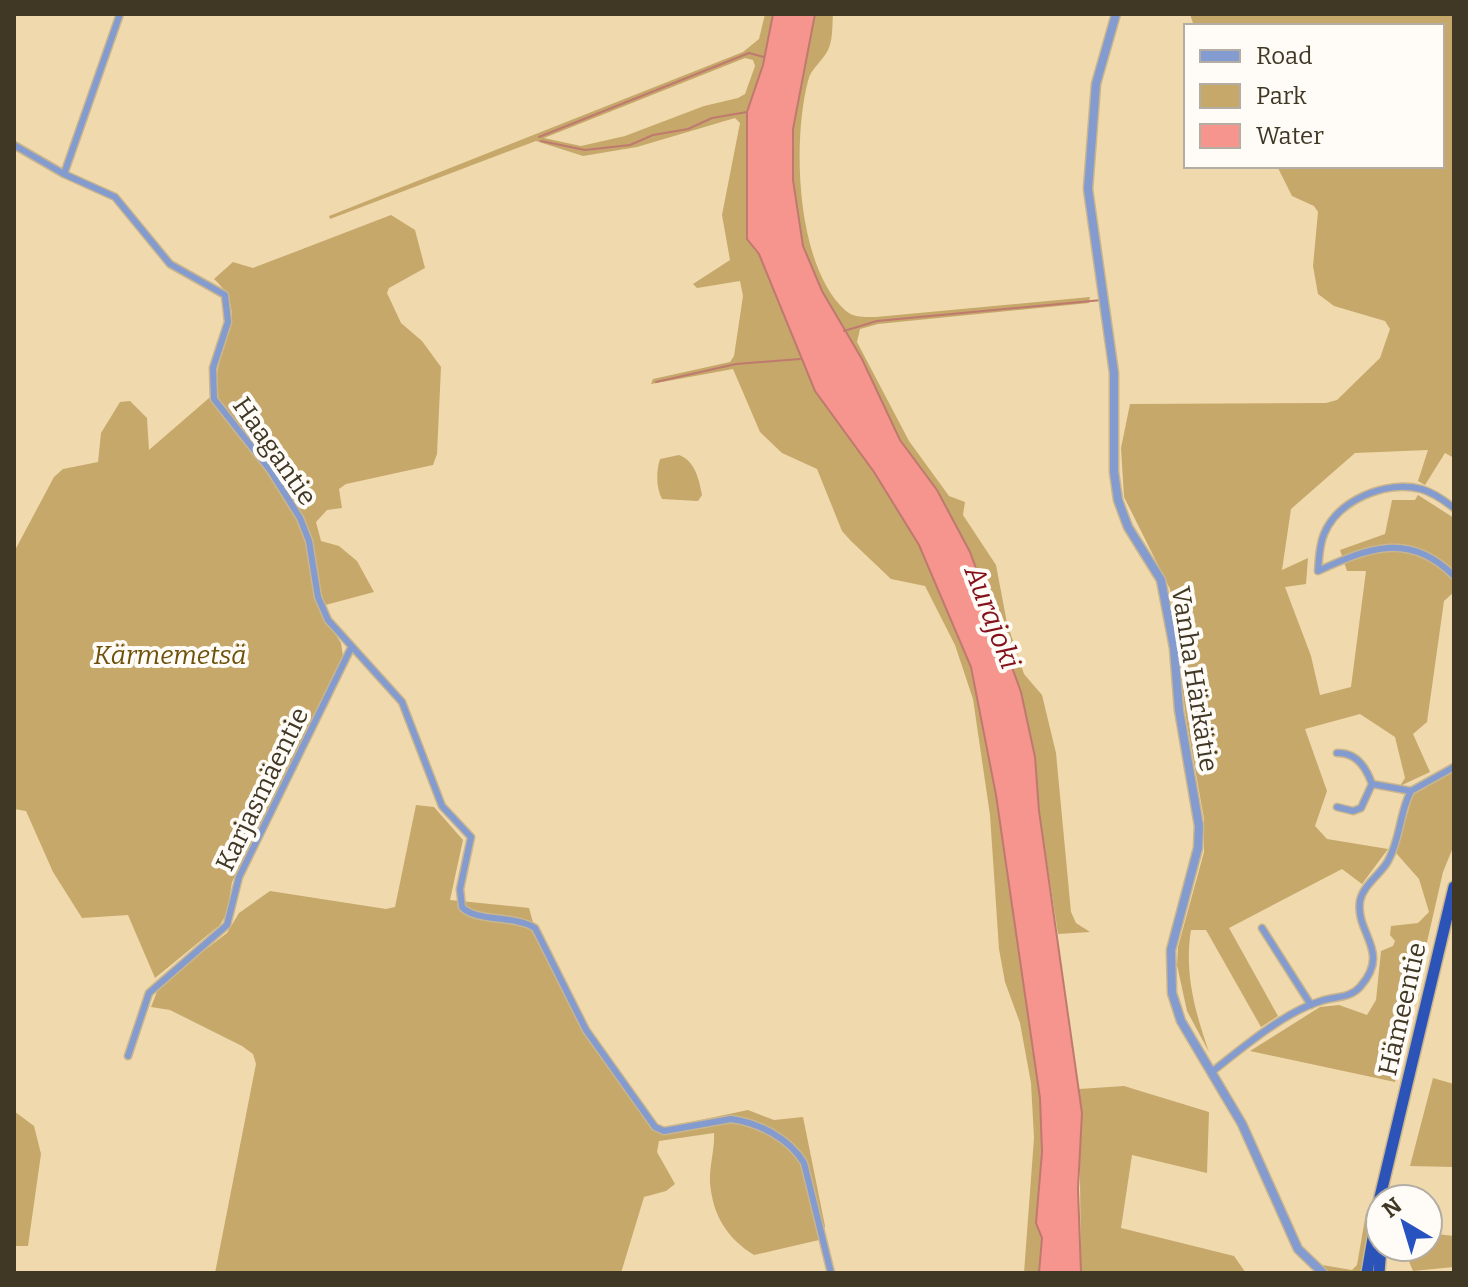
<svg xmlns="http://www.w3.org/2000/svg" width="1468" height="1287" viewBox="0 0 1468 1287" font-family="Bitter,serif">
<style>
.green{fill:#c6a86b;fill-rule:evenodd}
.water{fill:#f5958e;stroke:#bf796e;stroke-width:2}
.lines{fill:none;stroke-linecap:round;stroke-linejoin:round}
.stream{stroke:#bf796e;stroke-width:2}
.minor-casing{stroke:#c9b58e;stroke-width:9}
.tertiary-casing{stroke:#c9b58e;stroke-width:11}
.trunk-casing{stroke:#c9b58e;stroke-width:14}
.minor{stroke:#839bce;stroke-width:6}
.tertiary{stroke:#839bce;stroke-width:8}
.trunk{stroke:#2c54b8;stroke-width:11}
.labels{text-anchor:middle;stroke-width:8;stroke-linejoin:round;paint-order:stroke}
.street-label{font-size:26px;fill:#403725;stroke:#fffcf8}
.park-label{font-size:26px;font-style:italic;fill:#6d510a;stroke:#fffcf8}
.water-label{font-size:28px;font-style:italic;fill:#84111a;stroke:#fffcf8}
</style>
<rect width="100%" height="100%" fill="#f0d9ac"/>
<path class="green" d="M765,14H773L763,65L747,112V239L759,254L815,391L874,472L919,545L971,667L996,795L1040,1098L1043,1152L1036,1223L1042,1238L1039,1273H1024L1034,1138L1031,1083L1020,1023L1005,982L999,949L990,815L973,699L955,645L925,586L891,579L851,541L842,531L817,469L782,453L760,432L733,369L651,384L653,379L730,362L734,356L743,296L740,281L697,288L693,284L730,260L722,215L740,123L735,118L637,147L583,156L536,141L330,219L329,216L743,52L759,39ZM745,58L753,60L755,66L745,94L738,98L704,106L625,136L581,146L544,138Z
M815,14H833C832,26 833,40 828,50C822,62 811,68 808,81C792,142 796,267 846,311C854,318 865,317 876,317L1090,297L1089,303L878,324L860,329L857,342L909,441L949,496L965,502L963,515L996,565L1007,623L1024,674L1042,695L1056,753L1071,912L1076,923L1090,932L1058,934L1039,811L1035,756L1021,692L1003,639L970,552L937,490L900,440L862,359L822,291L803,246L793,180V129Z
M1190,14H1454V458L1445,453L1425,485L1418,481L1428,450L1355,453L1291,509L1282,570L1308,558L1306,584L1285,587L1311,656L1320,695L1351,687L1366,571H1347L1340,550L1385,534L1392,500H1415L1418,495L1454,518V592L1444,601L1427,722L1413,734L1430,772L1400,786L1405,778L1395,737L1360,714L1305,729L1327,791L1315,826L1327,839L1388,849L1362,884L1342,869L1229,928L1278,1016L1261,1027L1206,930H1191C1184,972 1195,1012 1209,1052L1187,1011L1177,965L1178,947L1204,852V819L1186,718L1170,589L1124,497L1121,448L1130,404L1326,403L1337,400L1380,358L1390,329L1385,321L1334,306L1318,294L1313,266L1318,212L1314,206L1292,196L1277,166H1442V26H1194Z
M391,215L415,230L425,268L389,288L387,293L401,323L422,341L441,367L437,454L433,465L346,484L339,489L342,508L327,510L316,522L321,541L339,546L357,561L374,592L318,607L341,643L343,656L232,882L227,913L220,925L155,978L128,915L82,918L53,872L26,811L14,809V552L54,477L63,469L98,462L101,433L120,402L130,401L147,418L149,450L216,392C213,348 254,315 214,279L233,262L253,268Z
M679,455C695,461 699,479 702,495L698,501L662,499C656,488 656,471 660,459Z
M1454,771V845L1443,872L1395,1082L1250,1051L1320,1007L1339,1005L1367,1015L1376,1000L1381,951L1393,946L1395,941L1390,935L1391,926L1418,923L1429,912L1419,879L1396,853L1413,794Z
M416,805L434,807L463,840L450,900L529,908L537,937L583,1033L653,1130L748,1110L774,1120L803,1117L825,1226L819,1240L754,1255C727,1238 713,1216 710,1183C709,1167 715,1149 714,1133L659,1141L657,1152L675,1184L666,1191L644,1197L621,1273H215L256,1064L253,1054L242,1046L170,1010L151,1007L158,989L167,979L227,933L239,913L270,891L386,909L395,907Z
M1433,1078L1454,1084V1167L1410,1166Z
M1124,1086L1209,1112L1207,1173L1132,1155L1121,1228L1234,1256L1246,1273H1081L1079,1089Z
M14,1111L34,1126L41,1154L28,1246H14Z
M1366,1213L1371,1214L1362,1273H1329L1322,1265L1352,1270L1357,1265Z
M1428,1233L1454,1236V1267L1413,1271L1403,1247H1428Z"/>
<path class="water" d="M773,14H815L793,129V180L803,246L822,291L862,359L900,440L937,490L970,552L1021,692L1035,757L1039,811L1082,1113L1078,1189L1081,1273H1039L1042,1238L1036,1223L1042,1152L1040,1098L996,795L971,667L919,545L874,472L815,391L759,254L747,239V112L763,65Z"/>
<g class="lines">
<path class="stream" d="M539,137L749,53L764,57
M541,141L585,150L630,145L653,135L688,129L712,118L747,112
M844,331L877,321L1102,300
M656,382L736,364L800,359"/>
<defs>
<path id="minor" d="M14,145L64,174L115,197L170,264L225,295L228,322L213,368L214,399L270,470L300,518L309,541L318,597L328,620L402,702L442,806L471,837L460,889L462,907C475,922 515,915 535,928L586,1030L655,1127L664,1131L731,1119C759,1123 789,1138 804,1163L831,1273
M64,174L120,14
M1454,508C1445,501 1432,492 1421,489C1386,480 1338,500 1324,534C1319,546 1319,559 1318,571C1368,548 1409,531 1454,576
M1372,784L1411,791
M1337,807L1353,811L1361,808L1372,784C1366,767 1356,752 1337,753
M1262,928L1311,1005
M128,1056L149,993L227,925L239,877L351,648
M1213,1071C1242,1048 1286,1011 1321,1001C1335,996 1349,999 1360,987C1392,951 1355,934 1360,901C1363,885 1381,874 1388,861C1401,838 1399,813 1411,791L1454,767"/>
<path id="tertiary" d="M1116,14L1096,84L1088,189L1114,373V472L1118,500L1128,527L1161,580L1174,648L1179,710L1199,826L1198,848L1171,950L1172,993L1181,1021L1242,1124L1298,1249L1323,1273"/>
<path id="trunk" d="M1367,1273L1380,1197L1454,887
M1379,1273L1381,1247"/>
</defs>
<use href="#minor" class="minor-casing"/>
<use href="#tertiary" class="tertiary-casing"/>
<use href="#trunk" class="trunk-casing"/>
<use href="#minor" class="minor"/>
<use href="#tertiary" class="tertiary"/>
<use href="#trunk" class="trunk"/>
</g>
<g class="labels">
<g class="street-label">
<text transform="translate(275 451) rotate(55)" y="9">Haagantie</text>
<text transform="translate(1195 679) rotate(81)" y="9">Vanha Härkätie</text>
<text transform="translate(262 789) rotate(-64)" y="9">Karjasmäentie</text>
<text transform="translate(1402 1009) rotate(-77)" y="9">Hämeentie</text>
</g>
<g class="park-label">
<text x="170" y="664">Kärmemetsä</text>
</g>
<g class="water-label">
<text transform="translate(993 617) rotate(69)" y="10">Aurajoki</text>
</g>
</g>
<rect width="1468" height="1287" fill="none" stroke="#403725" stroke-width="32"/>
<rect x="1184" y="24" width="260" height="144" fill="#fffcf8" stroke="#b3ada4" stroke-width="2"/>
<rect x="1200" y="50" width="40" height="12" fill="#839bce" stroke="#b3ada4" stroke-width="2"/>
<text x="1256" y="64" font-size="24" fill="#403725">Road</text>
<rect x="1200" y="84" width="40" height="24" fill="#c6a86b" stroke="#b3ada4" stroke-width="2"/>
<text x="1256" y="104" font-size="24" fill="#403725">Park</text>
<rect x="1200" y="124" width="40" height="24" fill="#f5958e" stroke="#b3ada4" stroke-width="2"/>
<text x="1256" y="144" font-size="24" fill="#403725">Water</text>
<g transform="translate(1404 1223) rotate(322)"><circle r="38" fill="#fffcf8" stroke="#b3ada4" stroke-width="2"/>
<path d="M0-6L14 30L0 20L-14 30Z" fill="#2753c1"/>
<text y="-12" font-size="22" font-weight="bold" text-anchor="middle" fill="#403725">N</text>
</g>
</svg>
